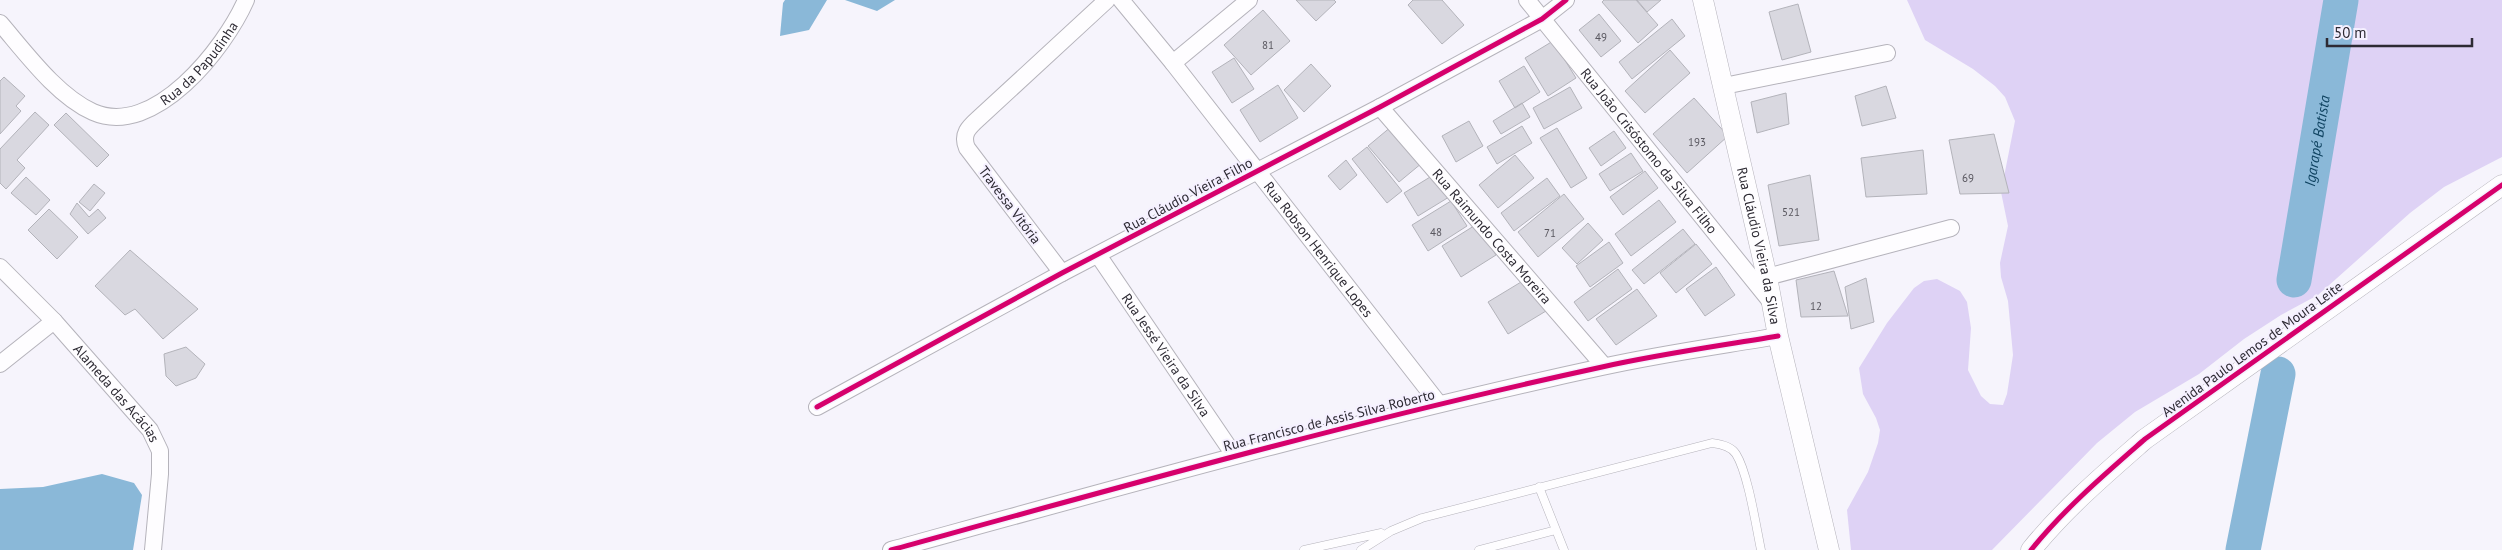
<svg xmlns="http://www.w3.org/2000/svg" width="2502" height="550" viewBox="0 0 2502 550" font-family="'PT Sans',sans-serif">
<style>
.green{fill:#ded2f5}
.water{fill:#8ab8d8}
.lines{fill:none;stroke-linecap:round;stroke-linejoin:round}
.river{stroke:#8ab8d8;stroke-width:35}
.building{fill:#d9d8e0;stroke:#b3b3ba}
.service-casing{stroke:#b5b3bb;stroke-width:9}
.minor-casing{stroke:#b5b3bb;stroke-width:18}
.tertiary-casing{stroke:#b5b3bb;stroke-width:21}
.service{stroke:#fefdff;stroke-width:8}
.minor{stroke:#fefdff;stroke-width:16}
.tertiary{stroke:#fefdff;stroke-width:20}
.cycleway-casing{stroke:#f5f0ff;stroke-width:8}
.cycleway{stroke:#d6006c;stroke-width:5}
.labels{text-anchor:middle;stroke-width:4;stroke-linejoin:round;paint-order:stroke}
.number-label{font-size:11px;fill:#58565e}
.street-label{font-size:14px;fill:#2d2a33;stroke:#f5f0ff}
.water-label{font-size:15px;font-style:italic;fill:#0f4361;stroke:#f5f0ff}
</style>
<rect width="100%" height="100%" fill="#f6f4fc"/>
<path class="green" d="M1907,0H2502V157L2444,187L2410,213L2318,295L2281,315L2244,339L2199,374L2135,412L2097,443L1992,550H1851L1847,510L1868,472L1878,443L1880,430L1876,418L1863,394L1859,368L1887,323L1914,288L1924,281L1937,279L1960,291L1967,302L1971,328L1968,370L1981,396L1990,404L2003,405L2007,394L2013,355L2008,301L2001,277L2000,263L2008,226L2001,192L2015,121L2005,97L1995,86L1973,69L1925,40Z"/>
<path class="water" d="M785,0H827L809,30L780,36L783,3Z
M845,0H895L877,11Z
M102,474L134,483L142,495L133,550H0V489L43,487Z"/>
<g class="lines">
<g class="river">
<path id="s1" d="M2294,280L2341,0"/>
<path d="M2243,550L2278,374"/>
</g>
</g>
<path class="building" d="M1296,0H1334L1336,2L1316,21Z
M1413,0H1442L1464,25L1442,44L1408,5Z
M1604,0H1636L1658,25L1638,43L1602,2Z
M1637,0H1661L1647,12Z
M1798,4L1811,52L1782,60L1769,12Z
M1263,10L1290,41L1251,75L1224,45Z
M1599,14L1621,41L1601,57L1579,30Z
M1672,19L1685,36L1632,79L1619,62Z
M1553,41L1576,78L1548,96L1525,58Z
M1670,50L1690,73L1645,113L1625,91Z
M1234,58L1254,89L1232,103L1212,72Z
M1311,64L1331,86L1304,112L1284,90Z
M1524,66L1540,92L1515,108L1499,81Z
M4,77L25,96L16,106L21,111L0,134V81Z
M1278,85L1298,118L1260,142L1240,110Z
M1886,86L1896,118L1862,126L1855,96Z
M1570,87L1582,108L1544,129L1533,108Z
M1786,93L1789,124L1757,133L1751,102Z
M1694,98L1728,136L1687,173L1653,134Z
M1522,103L1530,117L1501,134L1493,121Z
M35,112L49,125L17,160L25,168L6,189L0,183V149Z
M66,113L109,155L97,167L54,125Z
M1469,121L1483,146L1456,162L1442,136Z
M1392,126L1422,163L1399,182L1368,146Z
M1522,126L1532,143L1497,164L1487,147Z
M1557,128L1587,178L1571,188L1540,138Z
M1614,131L1626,148L1601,166L1589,148Z
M1994,134L2009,193L1960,194L1949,140Z
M1367,147L1402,191L1387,203L1352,159Z
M1923,150L1927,194L1866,197L1861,158Z
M1631,153L1643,171L1610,191L1599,174Z
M1515,155L1534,178L1498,208L1479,185Z
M1346,160L1357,175L1340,190L1328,176Z
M1645,171L1658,188L1623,215L1610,197Z
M1435,174L1449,197L1418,216L1404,193Z
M1810,175L1819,240L1779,246L1768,185Z
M26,177L50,200L36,215L11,193Z
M1547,178L1560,196L1514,231L1501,213Z
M94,184L105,193L90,211L79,202Z
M1564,194L1584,219L1538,257L1518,232Z
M1659,200L1676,222L1631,256L1615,234Z
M1451,201L1467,226L1428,251L1412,225Z
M77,203L89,217L98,209L106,218L88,234L70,214Z
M49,209L78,237L57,259L28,230Z
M1588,223L1603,240L1577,264L1562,248Z
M1477,224L1496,255L1461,277L1442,246Z
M1683,229L1695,244L1644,284L1632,270Z
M1609,242L1623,263L1590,287L1576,266Z
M1696,244L1712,264L1676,293L1660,273Z
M130,250L198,309L163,339L135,309L125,315L95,286Z
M1716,267L1735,295L1705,316L1686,289Z
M1618,269L1632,289L1588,321L1574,302Z
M1834,271L1848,316L1801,317L1796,280Z
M1866,278L1874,322L1851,329L1845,287Z
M1526,279L1546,311L1508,334L1488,302Z
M1637,289L1657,316L1616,345L1596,319Z
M186,347L205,364L196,378L176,386L166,376L164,354Z"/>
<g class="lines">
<defs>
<path id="service" d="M1539,487L1564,550
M1304,550L1381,533
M1361,550L1391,531L1422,518L1712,443C1721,444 1731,446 1736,454C1748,473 1756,526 1761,550
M1479,550L1556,530"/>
<g id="minor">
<path id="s2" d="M1121,0L1173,63L1439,404"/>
<path id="s3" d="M1527,0L1771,302"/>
<path id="s4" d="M0,23C25,52 57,96 93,112C154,139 225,48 246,0"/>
<path d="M1173,63L1249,0"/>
<path d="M1724,86L1887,53"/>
<path id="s5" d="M1380,107L1604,366"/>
<path id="s6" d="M1098,255L1234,455"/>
<path id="s7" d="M0,267L54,321L150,430L160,451V474L153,550"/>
<path d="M1062,273L967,148C961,134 969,127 979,118L1107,0"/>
<path d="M1767,277L1951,228"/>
<path d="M0,364L54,321"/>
<path d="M817,407L1062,273L1380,107L1542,19L1566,0"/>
<path d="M891,550C1127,485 1362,419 1602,367C1660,354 1719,346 1778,336"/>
</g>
<g id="tertiary">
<path id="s8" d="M1703,0L1767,277L1778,336L1829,550"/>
<path d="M2031,550C2065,508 2105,474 2145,439L2502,185"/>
</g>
</defs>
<use href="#service" class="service-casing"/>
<use href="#minor" class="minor-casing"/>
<use href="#tertiary" class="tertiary-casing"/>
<use href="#service" class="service"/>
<use href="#minor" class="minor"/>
<use href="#tertiary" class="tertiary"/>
<defs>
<path id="cycleway" d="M817,407L1062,273L1380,107L1542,19L1566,0
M891,550C1127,485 1362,419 1602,367C1660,354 1719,346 1778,336
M2031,550C2065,508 2105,474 2145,439L2502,185"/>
</defs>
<use href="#cycleway" class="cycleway-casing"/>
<use href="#cycleway" class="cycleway"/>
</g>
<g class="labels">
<g class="number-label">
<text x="1601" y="41">49</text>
<text x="1268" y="49">81</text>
<text x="1697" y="146">193</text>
<text x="1968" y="182">69</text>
<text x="1791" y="216">521</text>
<text x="1436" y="236">48</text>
<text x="1550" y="237">71</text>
<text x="1816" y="310">12</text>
</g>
<g class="street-label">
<text dy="5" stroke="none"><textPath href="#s4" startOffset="256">Rua da Papudinha</textPath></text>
<text dy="5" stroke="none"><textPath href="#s3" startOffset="194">Rua João Crisóstomo da Silva Filho</textPath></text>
<text transform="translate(1188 195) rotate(-28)" y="5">Rua Cláudio Vieira Filho</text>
<text transform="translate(1010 205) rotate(53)" y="5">Travessa Vitória</text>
<text dy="5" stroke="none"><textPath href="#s5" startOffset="171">Rua Raimundo Costa Moreira</textPath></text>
<text dy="5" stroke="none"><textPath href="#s8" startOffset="252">Rua Cláudio Vieira da Silva</textPath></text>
<text dy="5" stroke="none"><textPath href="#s2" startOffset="318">Rua Robson Henrique Lopes</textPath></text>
<text transform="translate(2252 349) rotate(-36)" y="5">Avenida Paulo Lemos de Moura Leite</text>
<text dy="5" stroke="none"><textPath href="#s6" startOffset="121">Rua Jessé Vieira da Silva</textPath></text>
<text dy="5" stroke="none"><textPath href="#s7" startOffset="172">Alameda das Acácias</textPath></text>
<text transform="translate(1329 420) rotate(-14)" y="5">Rua Francisco de Assis Silva Roberto</text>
</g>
<g class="water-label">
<text dy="5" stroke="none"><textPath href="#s1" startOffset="141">Igarapé Batista</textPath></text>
</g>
</g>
<path d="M2327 38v8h145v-8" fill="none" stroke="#2d2a33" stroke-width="2.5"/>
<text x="2334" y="38" font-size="15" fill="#2d2a33" stroke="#f5f0ff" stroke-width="4" paint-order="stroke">50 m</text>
</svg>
